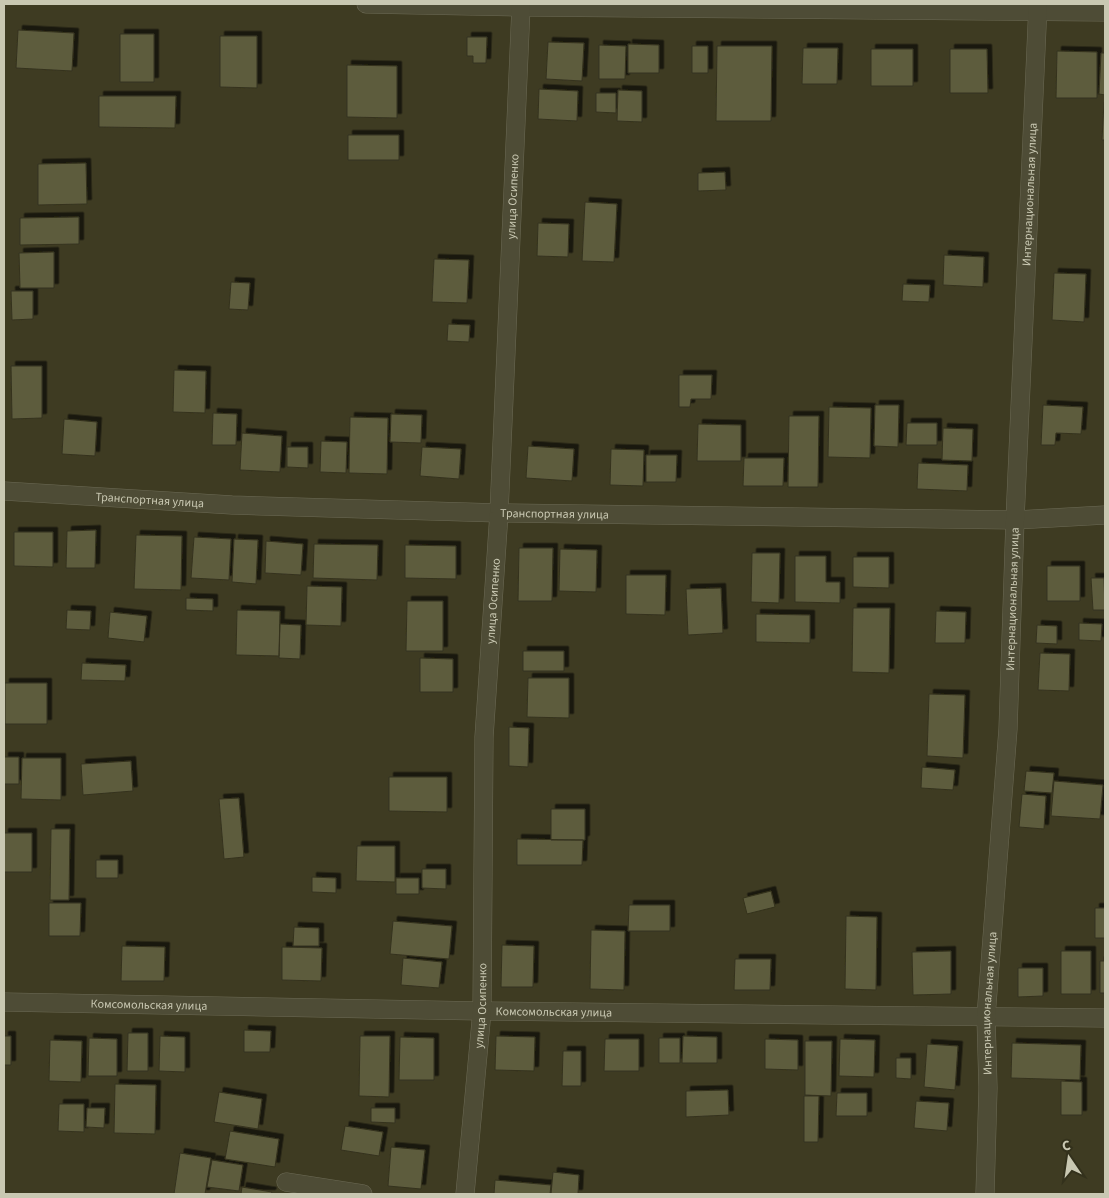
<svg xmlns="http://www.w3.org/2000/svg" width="1109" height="1198" viewBox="0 0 1109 1198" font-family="'Source Sans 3',sans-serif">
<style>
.building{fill:#5d5b3e;stroke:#35331e;filter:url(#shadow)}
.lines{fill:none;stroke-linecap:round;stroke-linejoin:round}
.street-casing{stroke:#6c6a55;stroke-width:19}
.street{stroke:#4e4c36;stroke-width:18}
.labels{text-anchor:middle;stroke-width:4.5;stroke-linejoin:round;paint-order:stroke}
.street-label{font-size:12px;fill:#c9c8b2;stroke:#33311c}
</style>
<defs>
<filter id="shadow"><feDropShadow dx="4.5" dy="-4.5" stdDeviation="0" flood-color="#0009"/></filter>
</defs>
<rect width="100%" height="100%" fill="#3e3b22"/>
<path class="building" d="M18,30L74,33L72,71L16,68Z
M120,34H154V82H120Z
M220,36H257V88L220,87Z
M467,37H487L486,63H473V56H467Z
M548,42L584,43L582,81L546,79Z
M628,44L659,45V73H628Z
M599,45L626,46L625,79H599Z
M692,46H708V73H692Z
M717,46H772L771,121H716Z
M803,48H838L837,84H802Z
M871,49H913V86H871Z
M950,49H987L988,93H950Z
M1057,51L1097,52V98H1056Z
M1101,53H1105V95L1099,94Z
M347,65L397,66V118L347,117Z
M539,89L578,91L577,121L538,119Z
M618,90L642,91V122L617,121Z
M596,93H616V113L596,112Z
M99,96H176L175,128L99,127Z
M1104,102H1105V140H1102Z
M348,135H399V160H348Z
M86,163L87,204L38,205V164Z
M725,172L726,190L698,191V173Z
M585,202L617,204L614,262L582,261Z
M79,217V244L20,245V218Z
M538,223L569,224L568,257L537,256Z
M54,252V288H20L19,253Z
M944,255L984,257L983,287L943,285Z
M434,259L469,260L467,303L432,302Z
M1054,273L1086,274L1084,322L1052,320Z
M231,282L250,283L248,310L229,309Z
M903,284L930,285L929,302L902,301Z
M11,291H33V319L12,320Z
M448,324L470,325L469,342L447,341Z
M11,366H42V418L12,419Z
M174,370L206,371L205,413L173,412Z
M679,375H712L711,399H691L690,407H679Z
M875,405H899L898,447L874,446Z
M1043,405L1083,407L1081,434L1056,433L1055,445H1041Z
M829,407L871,408L870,458L828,457Z
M213,413L237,414L236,445H212Z
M391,414L422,415L421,443L390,442Z
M789,416H819L818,487H788Z
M350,417L388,418L387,474L349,473Z
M64,419L97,422L95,456L62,454Z
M907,423H937V445H906Z
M698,424L741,425V461H697Z
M943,428L973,429L972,461L942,460Z
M242,433L282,436L280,472L240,470Z
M321,441L347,442L346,473L320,472Z
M528,446L574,449L572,481L526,478Z
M287,447H308V468L287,467Z
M422,447L461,449L459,479L420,476Z
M611,449L644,450L643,486L610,485Z
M646,455H677L676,482H646Z
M744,458H784L783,486H743Z
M918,463L968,465L967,491L917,489Z
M96,530L95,568H66L67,531Z
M14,532H53V567L14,566Z
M136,535L182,536L181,590L134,589Z
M194,537L231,539L229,580L191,578Z
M234,539L258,540L256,584L232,582Z
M266,541L303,544L301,575L265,573Z
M314,544L378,545L377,580L313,578Z
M405,545L456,546V579L405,578Z
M519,548H553L552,601H518Z
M560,549L597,550L596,592L559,591Z
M752,553H780L779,603L751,602Z
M795,556H826V582H840V603L795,602Z
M853,557H889V588L853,587Z
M1047,566H1080V601H1047Z
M626,575H666L665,615L626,614Z
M1091,578H1104L1105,610H1093Z
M307,586L342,587L341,626L306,625Z
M721,588L723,633L688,635L686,589Z
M186,598L213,599V611L186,610Z
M407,601H443V651H406Z
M853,608H890L889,673L852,672Z
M67,610L91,611L90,630L66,629Z
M237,610L280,611L279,656L236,655Z
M936,611L966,612L965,643H935Z
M110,612L147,616L144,642L108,638Z
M756,614L810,615V643L756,642Z
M1079,623L1102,624L1101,641L1079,640Z
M280,624L301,625L300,659L279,658Z
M1037,625L1057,626V644L1036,643Z
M523,651H564V671H523Z
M1040,653L1070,654L1069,691L1038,690Z
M420,658L453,659V692H420Z
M82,663L126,665L125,681L81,680Z
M528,678H569V718L527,717Z
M5,683H47V724H5Z
M929,694L965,695L963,758L927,756Z
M509,727L529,728L528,767L509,766Z
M4,757H19V784H4Z
M22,758H61V800L21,799Z
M131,761L133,791L83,795L81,764Z
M922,767L955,770L953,790L921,788Z
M1026,771L1054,773L1052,793L1024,791Z
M389,777H447V812L389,811Z
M1054,781L1103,785L1100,819L1051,816Z
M1022,794L1046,796L1044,829L1019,827Z
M239,798L244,857L224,859L219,799Z
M551,809H585V840H551Z
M51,829H70L69,900H50Z
M4,833H32V872H4Z
M517,839L583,840L582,865H517Z
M357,846H395V882L356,881Z
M96,860H118V878H96Z
M422,869H446V889L422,888Z
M312,877L336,878V893L312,892Z
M396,878H419V894H396Z
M771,891L775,907L747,914L743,898Z
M49,903H81L80,936H49Z
M629,905H670V931H628Z
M1095,908H1105V938H1095Z
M846,916L877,917L876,990L845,989Z
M393,921L452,926L449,959L390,954Z
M294,927L319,928V946H293Z
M591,930L625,931L624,990L590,989Z
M502,945L534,946L533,987H501Z
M122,946L165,947L164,981H121Z
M282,947L322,948L321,981L282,980Z
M951,951V994L913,995L912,952Z
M1061,951H1091V994H1061Z
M403,958L442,962L439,988L401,985Z
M735,959H771L770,990H734Z
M1100,961H1105V993H1100Z
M1018,968H1043V996L1018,997Z
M244,1030L271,1031L270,1052H244Z
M128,1033H148V1071H127Z
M4,1036H11V1065H4Z
M160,1036L185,1037V1072L159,1071Z
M360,1036H390L389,1097L359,1096Z
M496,1036L535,1037L534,1071L495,1070Z
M683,1036L717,1037V1063H682Z
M400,1037L434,1038V1080H399Z
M89,1038L117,1039V1076H88Z
M659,1038H680V1063H659Z
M605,1039H639V1071H604Z
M765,1039L798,1040V1070L765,1069Z
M840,1039L875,1040L874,1077L839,1076Z
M50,1040L82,1041L81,1082L49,1081Z
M805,1041H832L831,1096L805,1095Z
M1012,1043L1081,1045L1080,1080L1011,1078Z
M927,1044L958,1046L955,1090L924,1087Z
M563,1051H581V1086H562Z
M896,1058H911V1079L896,1078Z
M1061,1081L1082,1082V1115H1061Z
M115,1084L156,1085L155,1134L114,1133Z
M728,1090L729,1115L686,1117V1091Z
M219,1092L262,1099L258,1129L214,1122Z
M837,1093H867V1116H836Z
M804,1096H819L818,1142H804Z
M916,1101L949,1103L947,1131L914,1128Z
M59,1104H84V1132L58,1131Z
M87,1108H105L104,1128L86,1127Z
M371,1108H395V1123L371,1122Z
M345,1126L383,1132L379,1156L341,1150Z
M230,1131L279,1139L275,1167L225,1159Z
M391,1147L425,1150L421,1189L388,1186Z
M180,1153L211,1158L205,1194H174Z
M212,1160L243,1165L239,1191L207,1187Z
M553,1172L579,1175L578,1194H551Z
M495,1180L551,1185L550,1194H494Z
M242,1187L272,1192L271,1194H241Z"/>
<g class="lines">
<defs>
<g id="street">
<path d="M366,4L521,7L1105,12"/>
<path id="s1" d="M4,491L232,505L499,513L1015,520L1105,515"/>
<path id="s2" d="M4,1002L482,1011L1105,1018"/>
<path d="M286,1182L363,1194"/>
<path id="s3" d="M465,1194L482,1011L484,737L499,513L521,7"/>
<path id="s4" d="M985,1194L988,1088L986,1017L1008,729L1015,520L1038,4"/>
</g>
</defs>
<use href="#street" class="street-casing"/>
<use href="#street" class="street"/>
</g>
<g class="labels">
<g class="street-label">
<text dy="4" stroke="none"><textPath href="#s4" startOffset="1001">Интернациональная улица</textPath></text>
<text dy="4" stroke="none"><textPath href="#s3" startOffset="999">улица Осипенко</textPath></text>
<text dy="4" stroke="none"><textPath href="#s1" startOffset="146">Транспортная улица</textPath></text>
<text dy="4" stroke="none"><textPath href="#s1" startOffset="551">Транспортная улица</textPath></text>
<text dy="4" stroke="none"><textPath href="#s4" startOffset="596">Интернациональная улица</textPath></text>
<text dy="4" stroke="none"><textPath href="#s3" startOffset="594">улица Осипенко</textPath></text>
<text dy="4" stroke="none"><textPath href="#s4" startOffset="191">Интернациональная улица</textPath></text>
<text dy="4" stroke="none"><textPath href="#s2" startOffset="145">Комсомольская улица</textPath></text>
<text dy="4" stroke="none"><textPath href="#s3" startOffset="189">улица Осипенко</textPath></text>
<text dy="4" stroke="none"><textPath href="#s2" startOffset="550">Комсомольская улица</textPath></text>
</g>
</g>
<rect width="1109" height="1198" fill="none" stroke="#c9c8b2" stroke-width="10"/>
<g transform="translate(1069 1158) rotate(347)" stroke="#33311c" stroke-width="4" paint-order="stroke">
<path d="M0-4L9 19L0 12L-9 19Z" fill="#c9c8b2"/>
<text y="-8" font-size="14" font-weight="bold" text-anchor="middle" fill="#c9c8b2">С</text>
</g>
</svg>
